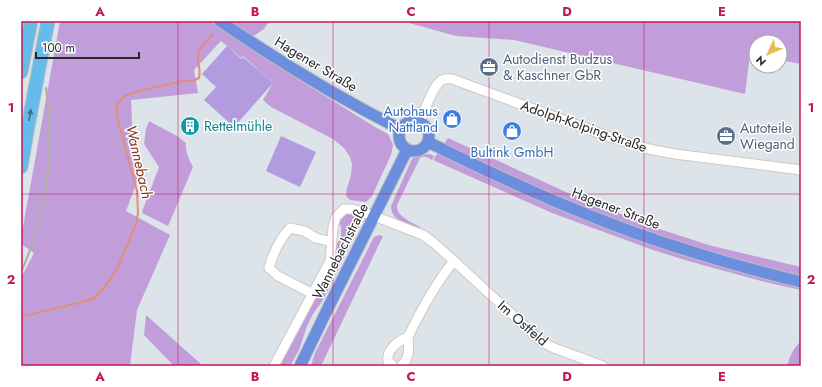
<svg xmlns="http://www.w3.org/2000/svg" width="822" height="387" viewBox="0 0 822 387" font-family="Jost,sans-serif">
<style>
.green{fill:#c19eda}
.pitch{fill:#b39be0}
.lines{fill:none;stroke-linecap:round;stroke-linejoin:round}
.stream{stroke:#df8e7a;stroke-width:2}
.minor-casing{stroke:#cecac0;stroke-width:11}
.major-casing{stroke:#bebebe;stroke-width:13}
.highway-casing{stroke:#bebebe;stroke-width:15}
.minor{stroke:#fff;stroke-width:9}
.major{stroke:#6b8edf;stroke-width:11}
.highway{stroke:#65bbeb;stroke-width:13}
.rail{stroke:#b1ad9f;stroke-width:2}
.oneway{fill:#436a80}
.grid{fill:none;stroke:#c2185b;stroke-width:1;stroke-opacity:0.55}
.labels{text-anchor:middle;stroke-width:3;stroke-linejoin:round;paint-order:stroke}
.service-label{font-size:14px;fill:#4e5e75;stroke:#fff;text-anchor:start}
.street-label{font-size:14px;fill:#282828;stroke:#fff}
.shop-label{font-size:14px;fill:#366cbe;stroke:#fff;text-anchor:end}
.culture-label{font-size:14px;fill:#0d838f;stroke:#fff;text-anchor:start}
.water-label{font-size:15px;font-style:italic;fill:#883a1d;stroke:#fff}
.neatline{fill:none;stroke:#c2185b;stroke-width:1.5}
.grid-label{font-size:13px;text-anchor:middle;font-weight:bold;fill:#c2185b}
</style>
<rect width="100%" height="100%" fill="#dce3e9"/>
<path class="green" d="M60,21H210L290,74L375,127L388,134L393,145L391,155L372,196L366,202L350,200L346,196L347,188L351,175L352,164L350,157L344,148L333,139L271,107L263,100L273,83L243,56L241,58L227,46L221,41L194,70L198,93L131,100L132,122L137,182L126,211L170,235L137,310L130,366H21V278L34,253L21,244V238Z
M230,21H269L264,29L252,37Z
M409,21H801V64L780,60V42H756V55L750,54L745,94L514,40L456,36L409,23Z
M149,121L177,136L186,143C185,151 189,160 193,167L168,226L144,214L142,212L159,167L144,144L146,129Z
M448,138L566,192L656,228L712,246L801,267V290L765,282L688,261L653,250L552,213L433,160Z
M427,154H430L434,156L432,160C428,158 425,155 420,158L397,205C396,217 412,222 420,227V229C411,225 396,222 392,212C392,212 391,207 391,206L411,161L413,158Z
M347,213C354,215 357,217 361,223L323,300L313,314L307,326L299,350L290,366H278L334,260L337,242L341,240V226L338,224C339,219 342,216 347,213Z
M379,235L383,236L321,366H311L315,353L374,237Z
M146,315L202,365L204,366H174L144,335Z
M800,342L801,343V366H787C790,356 793,349 800,342Z"/>
<path class="pitch" d="M227,46L241,59L243,57L273,83L234,127L204,100L216,87L202,74Z
M281,136L316,152L300,187L266,171Z"/>
<g class="lines">
<path class="stream" d="M21,317L86,301L94,298L101,291L111,279L119,264L136,224L138,213L137,191L117,117V104L125,96L139,91L183,81H193L199,78C201,68 198,67 198,58C197,48 207,41 213,34"/>
<defs>
<path id="minor" d="M420,122C424,112 433,85 442,80C445,78 449,79 452,79L607,136L649,149L675,154L801,170
M313,294L278,276L269,268C273,253 280,239 290,228L304,231L316,238L332,242
M274,366L330,261L333,227L336,217L344,209H352L374,216L423,235L434,243L454,261
M393,366L388,361C386,350 398,341 408,337
M401,366C410,359 409,347 408,337C421,310 435,284 454,261L542,342L554,348L603,366"/>
<path id="major" d="M220,21C278,61 337,97 400,129
M399 136a15 15 0 1 1 30 0a15 15 0 1 1-30 0Z
M428,142C490,173 553,202 619,227C678,249 740,267 801,282
M300,366L329,306L407,150"/>
<path id="highway" d="M21,72L31,21
M21,167L28,126L48,21"/>
</defs>
<use href="#minor" class="minor-casing"/>
<use href="#major" class="major-casing"/>
<use href="#highway" class="highway-casing"/>
<use href="#minor" class="minor"/>
<use href="#major" class="major"/>
<use href="#highway" class="highway"/>
<path class="rail" d="M21,272C47,215 54,151 46,88"/>
</g>
<defs><path id="oneway-solid" d="M-6-.8H1V-3.2L6.5 0L1 3.2V.8H-6Z"/></defs>
<use class="oneway" href="#oneway-solid" transform="translate(30 115) rotate(-79)"/>
<path class="grid" d="M178,21V366M333,21V366M489,21V366M644,21V366M21,194H801"/>
<defs>
<symbol id="office-disc" viewBox="-11 -11 22 22"><circle r="9.5" fill="#5c6f8a" stroke="#fff"/><path d="M-6-3h4V-5.5h4V-3h4V5H-6ZM-1-4.5V-3h2v-1.5ZM-6 0V1H6V0Z" fill="#fff"/></symbol>
<symbol id="shop-disc" viewBox="-11 -11 22 22"><circle r="9.5" fill="#3f7fe0" stroke="#fff"/><path d="M-5-2.5h2.3a2.7 3.5 0 0 1 5.4 0H5L5.5 6h-11ZM-1.5-2.5h3a1.5 2.3 0 0 0-3 0Z" fill="#fff"/></symbol>
<symbol id="building-disc" viewBox="-11 -11 22 22"><circle r="9.5" fill="#0f9aa8" stroke="#fff"/><path d="M-4-6H4V6H1V3H-1V6H-4ZM-2.5-4.3h1.7v1.8h-1.7ZM.8-4.3h1.7v1.8H.8ZM-2.5-1h1.7V.8h-1.7ZM.8-1h1.7V.8H.8Z" fill="#fff"/></symbol>
</defs>
<g fill-rule="evenodd">
<use href="#office-disc" x="478" y="56" width="22" height="22"/>
<use href="#shop-disc" x="441" y="108" width="22" height="22"/>
<use href="#building-disc" x="179" y="115" width="22" height="22"/>
<use href="#shop-disc" x="501" y="120" width="22" height="22"/>
<use href="#office-disc" x="715" y="125" width="22" height="22"/>
</g>
<g class="labels">
<g class="service-label">
<text x="503" y="64">Autodienst Budzus<tspan x="503" dy="16">&amp; Kaschner GbR</tspan></text>
<text x="740" y="133">Autoteile<tspan x="740" dy="16">Wiegand</tspan></text>
</g>
<g class="street-label">
<text transform="translate(316 64) rotate(31)" y="5">Hagener Straße</text>
<text transform="translate(584 126) rotate(19)" y="5">Adolph-Kolping-Straße</text>
<text transform="translate(616 208) rotate(21)" y="5">Hagener Straße</text>
<text transform="translate(340 251) rotate(-63)" y="5">Wannebachstraße</text>
<text transform="translate(523 323) rotate(41)" y="5">Im Ostfeld</text>
</g>
<g class="shop-label">
<text x="438" y="116">Autohaus<tspan x="438" dy="16">Nattland</tspan></text>
<text x="512" y="157" text-anchor="middle">Bultink GmbH</text>
</g>
<g class="culture-label">
<text x="204" y="131">Rettelmühle</text>
</g>
<g class="water-label">
<text transform="translate(139 162) rotate(77)" y="5">Wannebach</text>
</g>
</g>
<rect width="822" height="387" fill="none" stroke="#ffffff" stroke-width="44"/>
<g transform="translate(768 54) rotate(226)"><circle r="19" fill="#ffffff" stroke="#a9a9a9"/>
<path d="M0-3L7 15L0 10L-7 15Z" fill="#e4bd4e"/>
<text y="-6" font-size="11" font-weight="bold" text-anchor="middle" fill="#282828">N</text>
</g>
<path d="M36 52v6h103v-6" fill="none" stroke="#282828" stroke-width="2"/>
<text x="42" y="52" font-size="12" fill="#282828" stroke="#ffffff" stroke-width="3" paint-order="stroke">100 m</text>
<rect x="22" y="22" width="778" height="343" class="neatline"/>
<g class="grid-label">
<text x="100" y="16">A</text>
<text x="255" y="16">B</text>
<text x="411" y="16">C</text>
<text x="567" y="16">D</text>
<text x="722" y="16">E</text>
<text x="11" y="112">1</text>
<text x="811" y="112">1</text>
<text x="11" y="284">2</text>
<text x="811" y="284">2</text>
<text x="100" y="381">A</text>
<text x="255" y="381">B</text>
<text x="411" y="381">C</text>
<text x="567" y="381">D</text>
<text x="722" y="381">E</text>
</g>
</svg>
